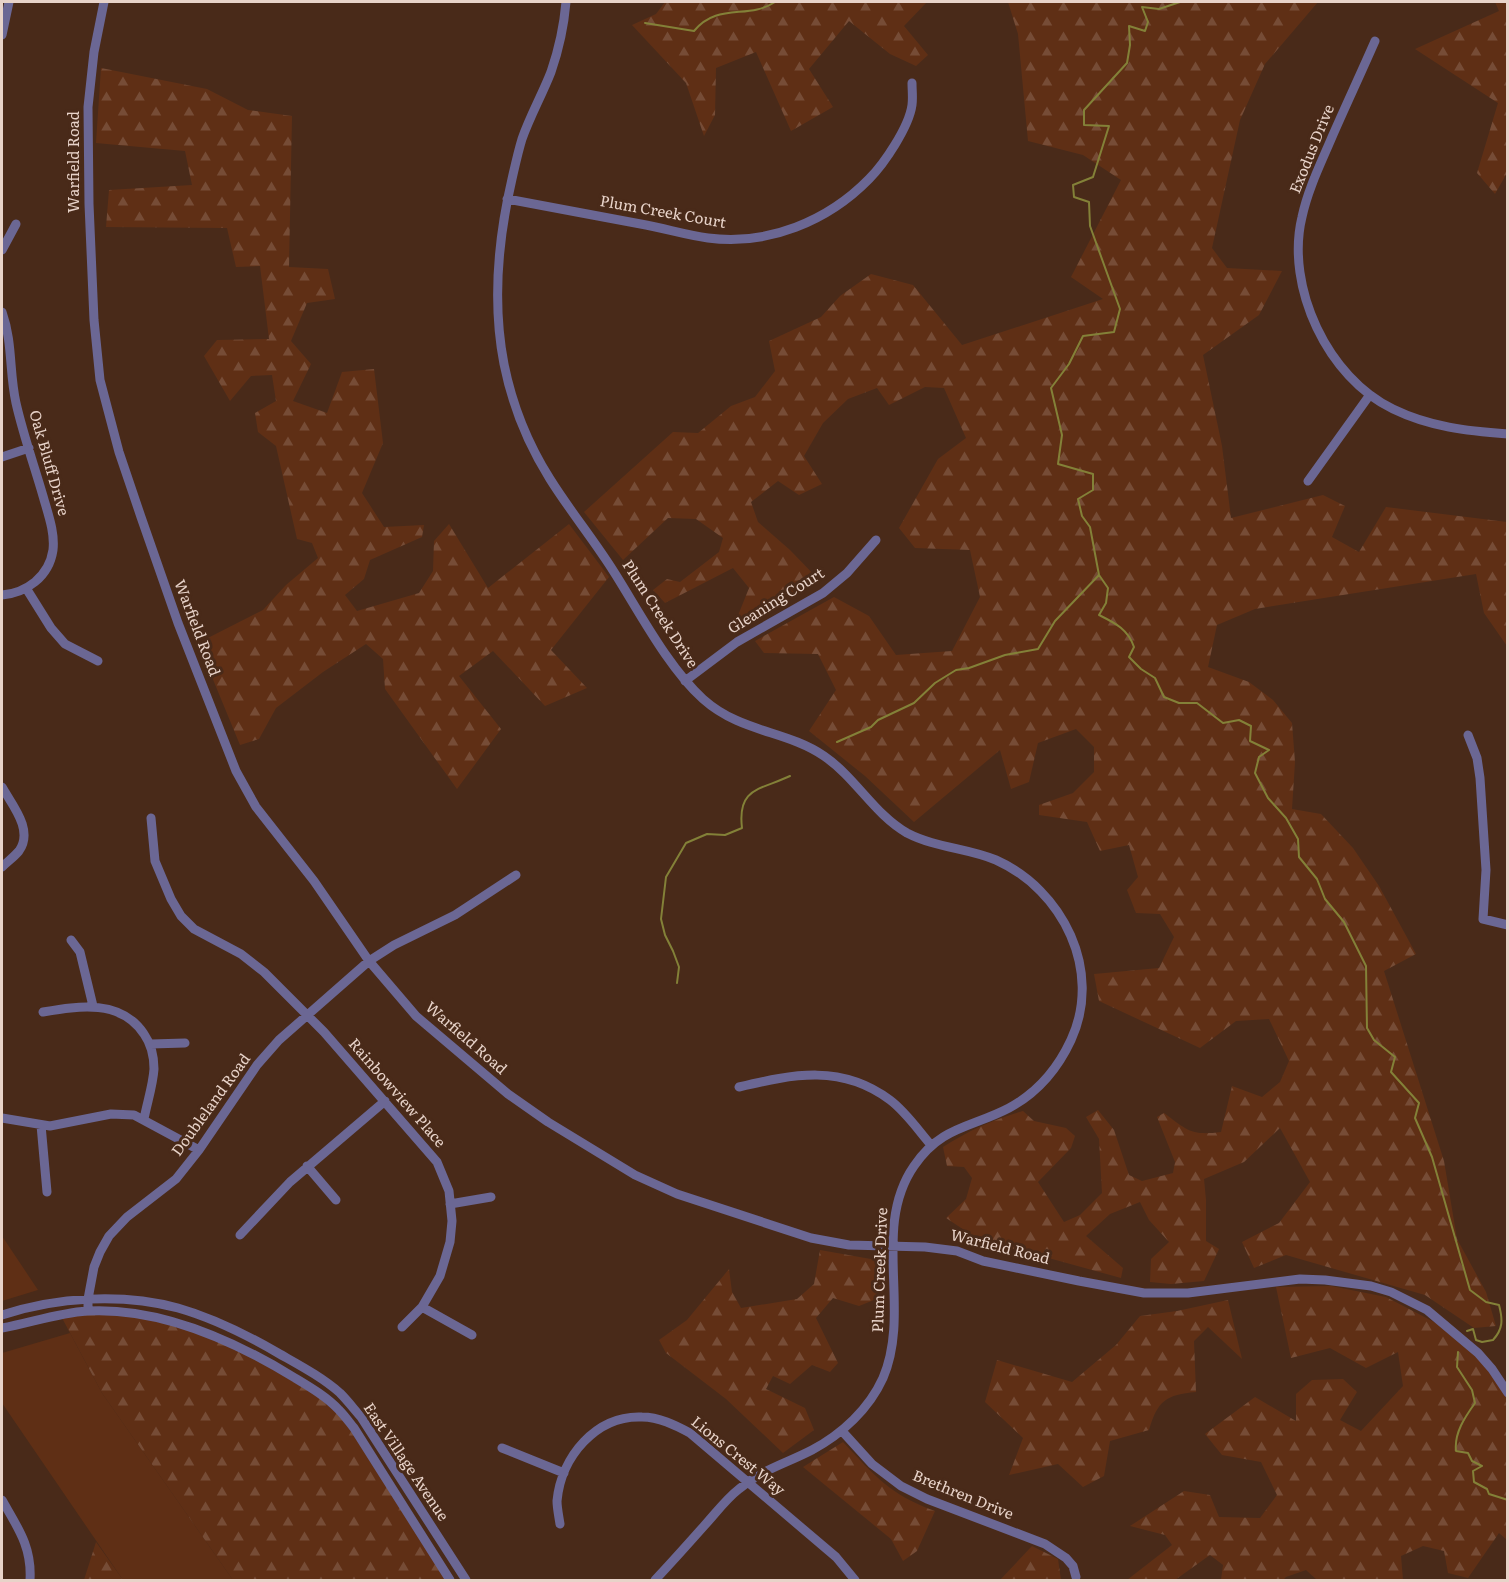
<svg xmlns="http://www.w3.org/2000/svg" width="1509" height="1582" viewBox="0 0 1509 1582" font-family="Literata,serif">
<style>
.green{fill:#5f2f15}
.forest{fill:url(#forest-firs)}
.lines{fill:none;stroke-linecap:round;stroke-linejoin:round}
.stream{stroke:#838138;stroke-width:2}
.minor{stroke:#6b6794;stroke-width:9}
.labels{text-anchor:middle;stroke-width:6;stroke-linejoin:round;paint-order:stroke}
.street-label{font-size:15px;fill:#e8d3c9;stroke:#492a19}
</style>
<defs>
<pattern id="forest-firs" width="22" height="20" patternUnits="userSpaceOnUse" patternTransform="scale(1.5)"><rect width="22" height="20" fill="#5f2f15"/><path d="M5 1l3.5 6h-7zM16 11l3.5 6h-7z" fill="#764c36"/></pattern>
</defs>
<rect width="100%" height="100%" fill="#492a19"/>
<path class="green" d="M2,1236L38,1290L2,1301Z
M70,1333L102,1393L233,1580H123L2,1403V1353Z"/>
<path class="forest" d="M665,2H927L904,26L928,55L916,66L890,54L849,21L809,69L833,107L791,131L756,52L716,68L715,115L704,136L686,83L632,25L656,14Z
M1008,2H1318L1265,64L1240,120L1212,248L1227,268L1282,271L1259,315L1203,355L1222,446L1231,518L1323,495L1345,506L1332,537L1359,552L1386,507L1507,522V646L1484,613L1476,574L1255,609L1217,625L1208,667L1249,682L1273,700L1292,723L1295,762L1292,809L1321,814L1353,848L1379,886L1416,954L1384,971L1444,1161L1457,1239L1486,1292L1496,1326L1474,1328L1425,1295L1286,1255L1254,1268L1242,1242L1279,1223L1310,1182L1280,1128L1244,1162L1204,1179L1206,1200V1241L1219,1249L1204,1281L1171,1284L1150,1282L1151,1259L1169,1242L1149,1220L1140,1202L1110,1214L1086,1236L1123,1268L1121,1278L1016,1249L987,1245L946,1218L966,1199L972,1178L964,1167L947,1166L943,1147C968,1131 994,1119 1023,1111L1034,1121L1066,1128L1075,1136L1071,1148L1038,1182L1064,1222L1080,1215L1102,1193L1099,1139L1086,1117L1098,1110L1114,1130L1129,1175L1142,1181L1173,1173L1175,1162L1157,1117L1164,1113C1187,1130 1191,1136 1221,1132L1232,1086L1262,1097L1280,1082L1289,1061L1269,1019L1236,1021L1200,1048L1099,1001L1094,974L1159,968L1174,937L1160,914L1136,913L1127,890L1138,877L1129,845L1100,851L1087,822L1039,815V805L1073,793L1094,772V747L1076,729L1038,743L1029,782L1011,789L1000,750L914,822L865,776L809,731L836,690L818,654L764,653L755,641L834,597L869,616L896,655L952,651L980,597L970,550L915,548L899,528L938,459L966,438L944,388L925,387L889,405L877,388L848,399L823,423L804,456L822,484L799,495L778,481L751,502L758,522L790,550L819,580L739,625L735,623L749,588L733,568L665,603L653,590L667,579L680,582L719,552L723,538L696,519L668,518L623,560L584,512L673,432L698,433L731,406L755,397L775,371L769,341L821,317L840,296L871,274L913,285L962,345L1103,299L1071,277L1121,180L1083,155L1028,141L1018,34Z
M1495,2H1508L1507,173L1495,194L1477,173L1498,103L1415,49L1499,11Z
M101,68L207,89L248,110L292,116L289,267L328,269L335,299L307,303L291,341L311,364L293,401L327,413L342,372L374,369L383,443L362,493L384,527L424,525L422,537L370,560L364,579L345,595L357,611L419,593L433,571L434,541L449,524L488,588L569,524L609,577L551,650L587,688L545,706L493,651L459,676L501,729L457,789L385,689L383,659L366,644L323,672L276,708L259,739L240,745L198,643L263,610L286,585L318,558L312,543L297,539L276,446L258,432L255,413L276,401L272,375L251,376L230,401L204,356L217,340L269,339L260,266L236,267L227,228L106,227L109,190L192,185L185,151L96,143Z
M820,1250L882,1261L884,1296L859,1306L833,1298L816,1318L838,1363L830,1372L812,1365L790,1384L773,1376L766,1389L805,1408L814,1430L783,1453L726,1399L666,1353L659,1340L687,1320L729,1269L732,1292L741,1308L797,1299L814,1284Z
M1331,1286L1386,1297L1436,1323L1489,1366L1507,1393V1540L1499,1533L1468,1578L1448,1573L1444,1551L1423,1546L1401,1556L1403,1580H1317L1306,1570L1286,1577L1283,1580H1221L1223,1565L1210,1555L1175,1580H1127L1172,1545L1165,1535L1130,1526L1184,1491L1210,1495L1219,1517L1260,1518L1277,1495L1261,1462L1222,1455L1205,1434L1255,1397L1296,1421V1394L1312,1380L1343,1379L1357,1392L1340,1420L1361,1431L1403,1386L1398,1352L1366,1368L1330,1348L1291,1358L1276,1287Z
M1228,1300L1242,1359L1208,1327L1194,1341L1196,1392C1166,1395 1158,1400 1149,1430L1110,1441L1104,1476L1083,1487L1058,1464L1009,1475L1023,1438L985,1402L997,1360L1072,1382L1116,1345L1140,1316L1177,1311Z
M122,1313L218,1337L339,1409L450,1580H233L102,1393L61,1316Z
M843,1442C875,1476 890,1495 935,1511L917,1551L903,1561L891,1539L803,1467Z
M96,1542L123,1580H84Z
M1032,1546L1058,1559L1061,1580H1000Z"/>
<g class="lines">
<path class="stream" d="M1180,2L1159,9L1142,7L1148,22L1145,31L1129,26L1130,45L1127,63L1084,110V125L1109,126L1093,177L1073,185L1074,197L1089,202L1090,226L1120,309L1114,332L1083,336L1069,364L1051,388L1062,435L1058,464L1093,474V490L1078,499L1082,516L1090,527L1099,575L1108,588L1106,603L1099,615C1115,623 1128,629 1134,647L1129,657L1141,669L1155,678L1164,697L1179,703H1197L1223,723L1239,720L1251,726L1250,741L1269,750L1259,757L1255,773L1268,798L1286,818L1298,839L1299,857L1317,879L1325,899L1344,922L1366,966L1367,1028L1374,1040L1395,1057L1391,1072L1419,1103L1415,1118L1432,1157L1470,1290L1486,1302L1499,1305C1503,1320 1503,1329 1493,1340L1482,1342L1476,1340L1473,1329L1467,1331
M645,23L694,31C718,2 748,20 775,2
M837,742L871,727L878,720L914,703L935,683L956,670L969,668L1005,655L1038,649L1055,621L1099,575
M677,983L679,967L673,951L665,935L661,919L666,877L686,843L707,834L725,835L742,828C737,787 761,790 790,776
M1458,1352L1457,1367L1472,1390L1475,1403C1465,1417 1454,1433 1456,1451L1468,1453L1472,1461L1482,1466L1473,1471L1474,1482L1487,1489L1489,1494L1508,1500"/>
<path class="minor" d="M104,2L94,52L88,107L89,204L94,320L100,380L119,452L141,517L178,623L236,771L256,807L314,881L369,961L416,1016L508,1094L548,1122L635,1175L677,1194L811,1238L849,1245L925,1247L957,1251L983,1261L1079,1281L1144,1293H1188L1300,1279L1325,1280L1371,1286L1391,1292L1427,1310L1478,1353L1492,1369L1508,1393
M566,2C564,25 559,49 551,72C542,95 530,116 522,139C518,152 515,166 512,179C498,239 492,302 504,364C512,404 528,444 550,479C570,511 594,540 614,572C640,613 668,667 703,699C741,733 786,730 824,756C856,778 874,814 907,833C936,848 968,848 996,860C1063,890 1103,971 1071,1040C1058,1068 1037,1093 1009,1108C971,1128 941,1126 914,1166C871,1228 912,1310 883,1378C869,1409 842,1434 812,1450C785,1464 763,1469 739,1489C726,1499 715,1514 704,1526C688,1544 672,1562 655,1580
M2,35L9,2
M1375,41C1361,73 1346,105 1332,137C1321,163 1308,189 1302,217C1285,287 1328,378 1393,409C1430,427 1467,431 1508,434
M507,199C553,208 600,216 646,225C667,229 687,235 708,238C768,246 828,221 869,179C884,164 909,127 912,105C913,98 912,90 912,83
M2,250L16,224
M2,312C13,343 9,372 16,403C23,434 34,465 43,496C48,514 55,532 53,550C49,577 26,593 2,595
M2,457L29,448
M1308,481L1369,396
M26,588L51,628L65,644L98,661
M685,681L737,642L823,593L847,573L876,540
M1468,735L1477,758L1480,778L1486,870L1483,919L1508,925
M2,787C12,805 34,830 19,851C14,857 7,862 2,867
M151,818L155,861L171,899L181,916L194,929L241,954L264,972L324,1032L437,1162L449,1191L452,1221L450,1242L440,1276L422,1307L402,1327
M71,940L80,952L93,1006
M43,1012C79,1006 121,999 144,1034C151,1044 154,1056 154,1069C153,1085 147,1103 144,1119
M151,1044L185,1043
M739,1087C794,1074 842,1064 890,1100C906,1112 918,1130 931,1145
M2,1118L50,1126L111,1114L134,1115L199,1150
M41,1125L47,1192
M307,1166L336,1200
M450,1204L491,1197
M240,1235L290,1182L385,1101
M422,1307L472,1335
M88,1311V1299L94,1267L100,1252L109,1236L127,1217L176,1179L199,1150L257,1065L279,1040L369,961L394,945L455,915L516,875
M2,1315C57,1297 122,1293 178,1308C213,1318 247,1335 278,1353C299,1365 322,1377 340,1393C347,1400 354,1409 361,1417L466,1580
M2,1328C30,1323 58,1313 87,1311C160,1307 235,1341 295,1378C310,1387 327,1397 339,1410C345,1416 349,1422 354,1428L450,1580
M842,1431L872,1464L901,1486L927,1499L1045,1544L1066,1558L1073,1566L1076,1577
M502,1448L564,1473
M2,1500C18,1528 32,1547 30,1580
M560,1524C559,1517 557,1508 557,1501C561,1457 596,1415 642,1417C659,1417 675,1425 690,1433L836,1557L855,1580"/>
</g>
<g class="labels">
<g class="street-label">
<text transform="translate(1312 149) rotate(-68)" y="5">Exodus Drive</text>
<text transform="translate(74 162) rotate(-90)" y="5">Warfield Road</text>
<text transform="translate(663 212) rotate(10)" y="5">Plum Creek Court</text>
<text transform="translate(49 463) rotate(74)" y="5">Oak Bluff Drive</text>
<text transform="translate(776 601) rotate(-32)" y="5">Gleaning Court</text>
<text transform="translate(660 614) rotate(57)" y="5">Plum Creek Drive</text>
<text transform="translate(197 628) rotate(69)" y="5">Warfield Road</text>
<text transform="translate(466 1038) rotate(41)" y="5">Warfield Road</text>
<text transform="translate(397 1093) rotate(49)" y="5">Rainbowview Place</text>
<text transform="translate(211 1105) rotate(-54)" y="5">Doubleland Road</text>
<text transform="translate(1000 1247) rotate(14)" y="5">Warfield Road</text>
<text transform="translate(880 1270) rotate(-88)" y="5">Plum Creek Drive</text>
<text transform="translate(738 1456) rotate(39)" y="5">Lions Crest Way</text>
<text transform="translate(406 1462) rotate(56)" y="5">East Village Avenue</text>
<text transform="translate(963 1495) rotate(22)" y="5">Brethren Drive</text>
</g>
</g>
<rect width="1509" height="1582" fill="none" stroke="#e8d3c9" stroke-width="6"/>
</svg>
